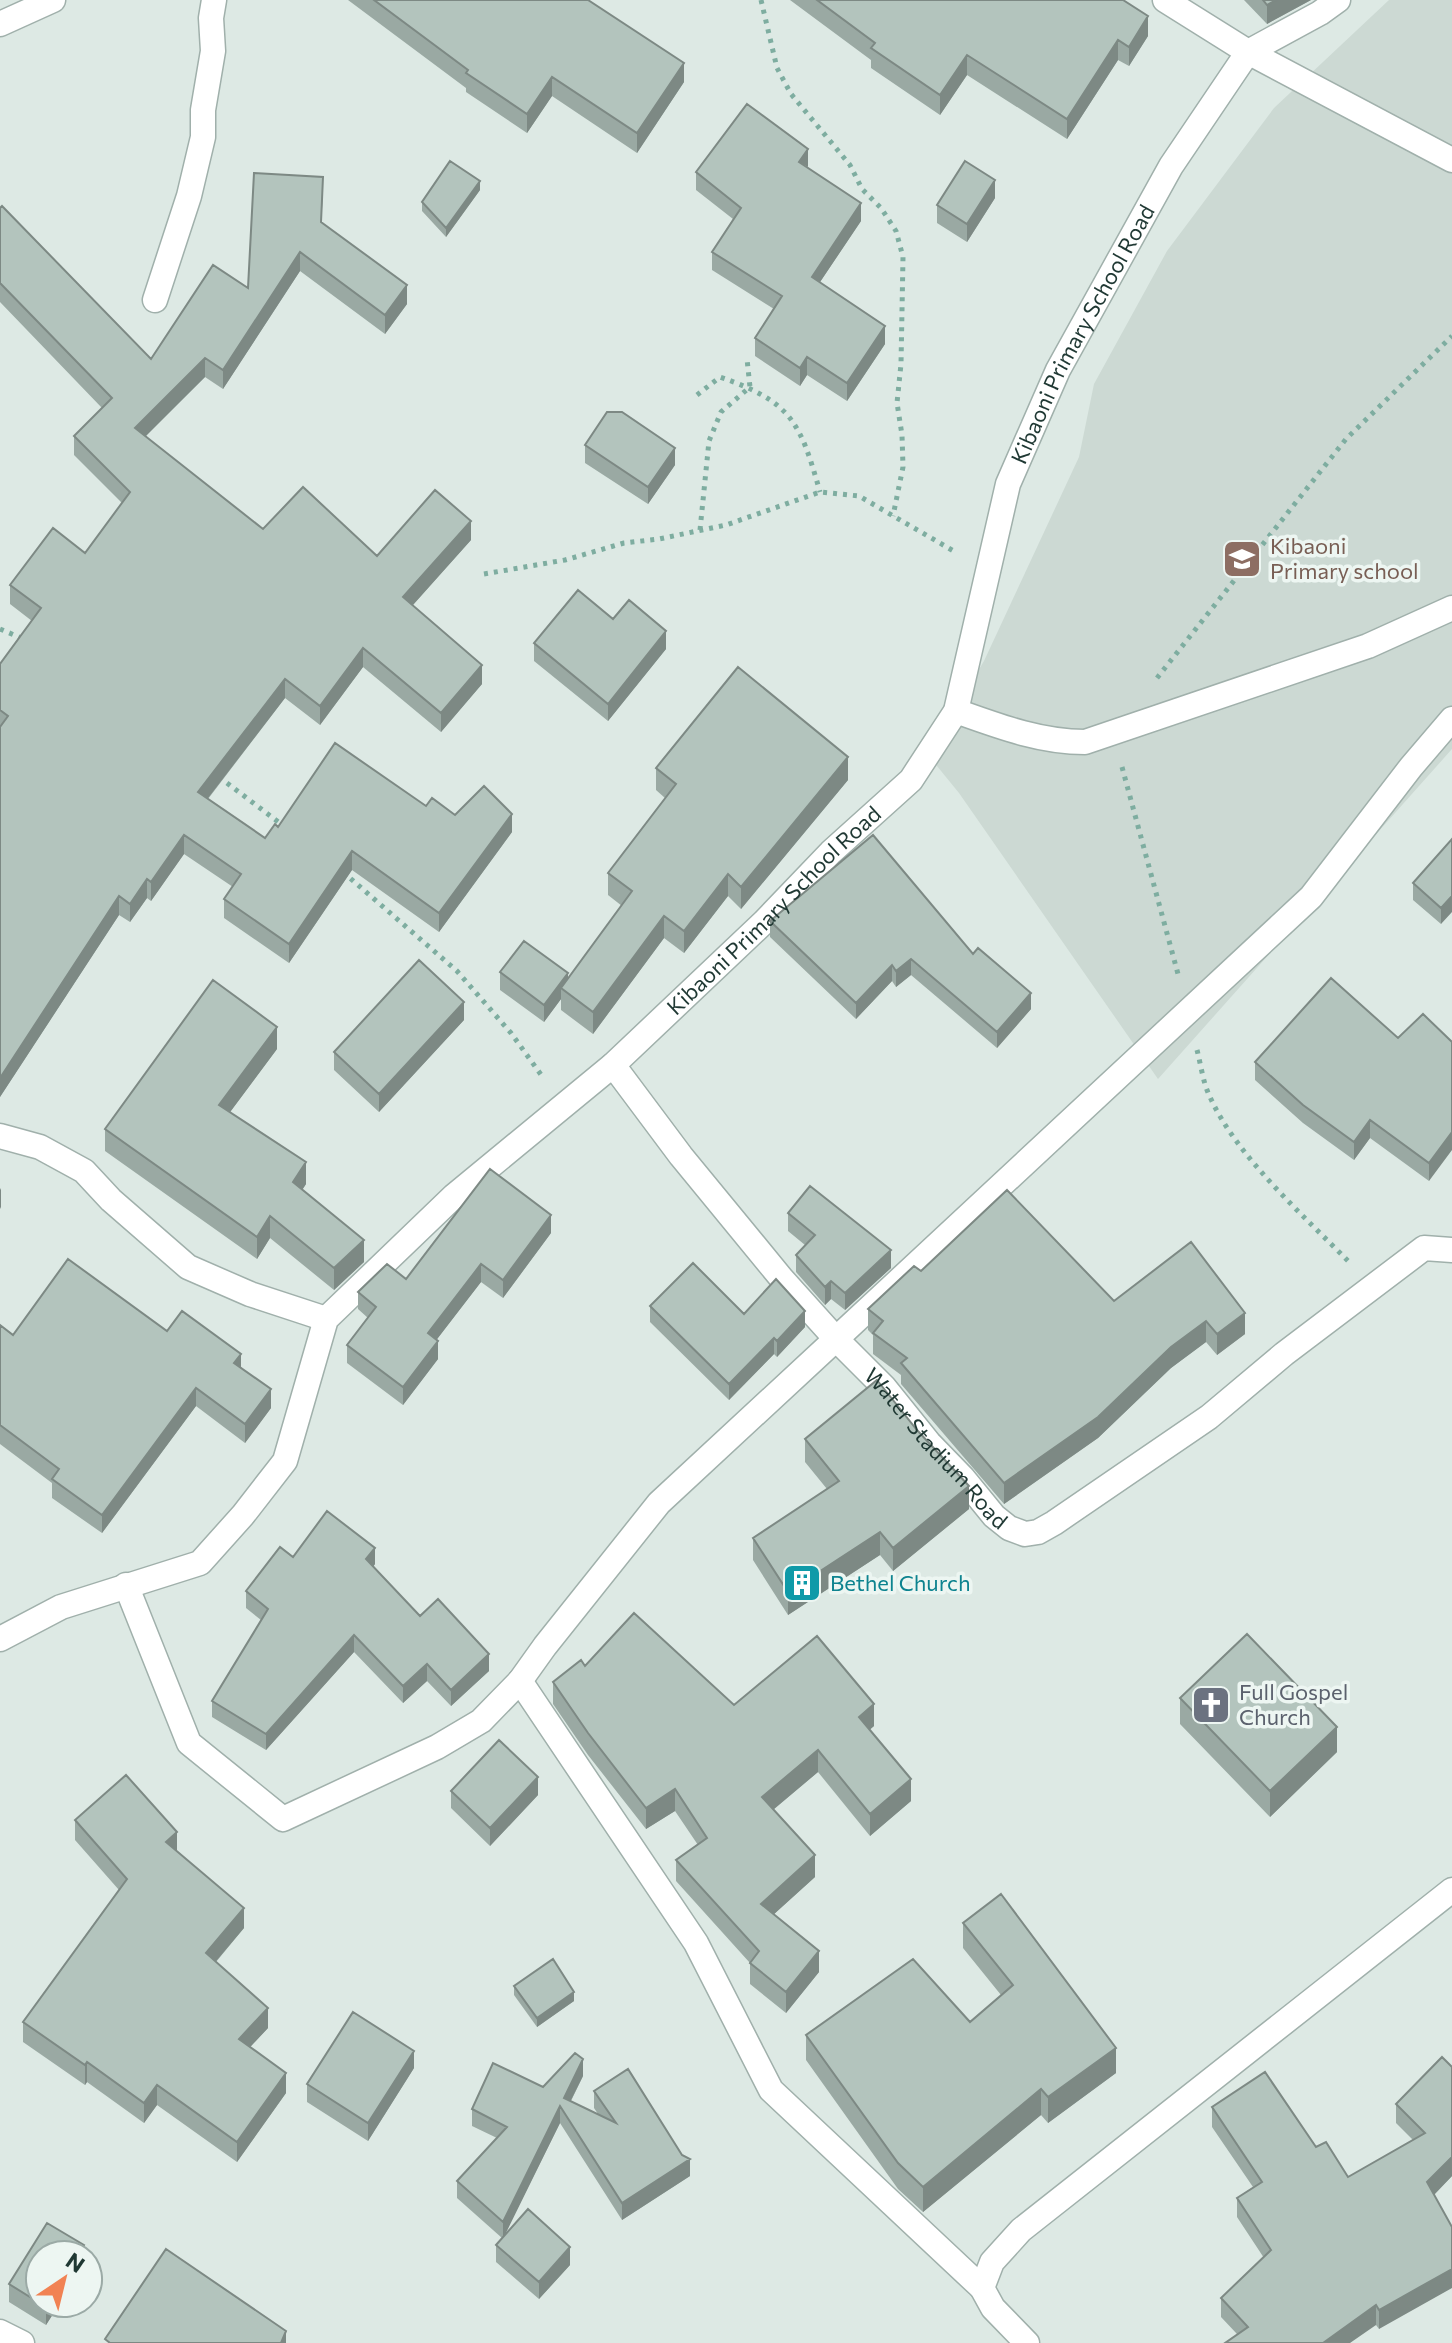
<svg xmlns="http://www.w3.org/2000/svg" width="1452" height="2343" viewBox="0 0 1452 2343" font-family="Commissioner,sans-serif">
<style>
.built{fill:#ccd9d3}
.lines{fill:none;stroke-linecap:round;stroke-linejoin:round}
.lane-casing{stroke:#a0b0ab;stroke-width:27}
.street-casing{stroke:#a0b0ab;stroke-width:27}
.path{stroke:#7eada0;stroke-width:5;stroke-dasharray:4 6;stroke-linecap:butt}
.lane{stroke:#fff;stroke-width:24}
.street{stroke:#fff;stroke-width:24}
.wall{fill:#9aa9a3}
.shaded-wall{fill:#7d8984}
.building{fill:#b3c4bd;stroke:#7d8984;stroke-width:2}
.labels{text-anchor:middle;stroke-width:7;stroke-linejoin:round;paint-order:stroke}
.street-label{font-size:22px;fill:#1f3833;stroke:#edf6f2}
.education-label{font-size:22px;fill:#785e54;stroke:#edf6f2;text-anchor:start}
.culture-label{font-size:22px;fill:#0d838f;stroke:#edf6f2;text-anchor:start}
.worship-label{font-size:22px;fill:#5b616d;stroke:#edf6f2;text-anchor:start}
</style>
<rect width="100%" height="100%" fill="#dde9e4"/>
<path class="built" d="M1389,0H1452V749L1158,1079L959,793L928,755L984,661L1079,457L1094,384L1167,251L1274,108Z"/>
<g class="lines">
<defs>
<path id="lane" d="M1248,52L1452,160
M956,711C998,726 1040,742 1085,742L1368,646L1452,608
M836,1339L1311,897L1411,767L1452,719"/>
<g id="street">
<path d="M1165,0L1248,52"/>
<path d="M0,24L53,0"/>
<path d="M155,300L189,196L203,137V110L213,51L211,18L214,0"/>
<path id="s1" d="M613,1065L681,1156L782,1279L836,1339L884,1387L929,1443L963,1478L994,1516L1009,1528L1025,1534L1038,1532L1054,1523L1209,1417L1284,1354L1424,1248L1452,1250"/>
<path d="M0,1136L40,1147L84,1171L111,1200L188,1267L250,1294L326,1319"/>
<path d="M126,1585L189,1743L283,1819L437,1747L481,1721L520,1681L545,1646L659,1503L836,1339"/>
<path id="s2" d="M0,1639L61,1607L200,1563L243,1515L285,1461L326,1319L454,1196L613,1065L764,922L831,852L911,780L956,711L1008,484L1058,370L1171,166L1248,52L1320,13L1338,0"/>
<path d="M520,1681L696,1943L771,2090L982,2288L993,2308L1027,2343"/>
<path d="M982,2288L992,2262L1021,2230L1452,1890"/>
<path d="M0,2332L22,2343"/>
</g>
</defs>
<use href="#lane" class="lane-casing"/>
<use href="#street" class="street-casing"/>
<path class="path" d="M761,0L777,68L791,94L850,165L862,189L881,208L896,231L903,257L901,364L897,403L902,435L903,467L893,516
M697,395L720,377C792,402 800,422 820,492
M700,530L709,441L721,412L750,387L747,359
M484,574L565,560L624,543L659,539L726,525L820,492L859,496L957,553
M0,629L26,640
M1157,678L1346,439L1452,336
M1122,767L1178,974
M219,777L285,827
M343,872L457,971L511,1033L542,1076
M1197,1050C1201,1065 1203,1083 1210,1097C1237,1157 1303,1215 1349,1262"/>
<use href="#lane" class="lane"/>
<use href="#street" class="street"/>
</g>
<path class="wall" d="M348,0H588L684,82L637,153L552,96L527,133L466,92V88Z
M790,0H1123L1148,36L1129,66L1118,60L1067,139L967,75L940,115L871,68V60Z
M1244,0H1311L1267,24Z
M807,168L861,221L820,282L885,344L847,401L807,375L800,386L755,356V338L774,309L712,270V252L733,219L696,190V172Z
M480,190L446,237L422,211V202Z
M323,196L321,222L407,304L385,334L300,271L223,389L205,377L145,436L263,529L377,556L471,540L413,605L482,684L441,732L363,667L320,725L285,698L208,799L265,838L278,827L426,806L512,832L439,932L352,870L289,963L224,918V899L233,887L184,854L151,901L147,898L130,922L119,915L0,1097V664L32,621L10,604V585L85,553L122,503L74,455V436L102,408L0,302V208L151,359L248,288Z
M995,198L967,242L937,223V205Z
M585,445L675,465L648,504L585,463Z
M613,619L666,649L608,721L534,661V643Z
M656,768L848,780L741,909L728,896L684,953L664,938L593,1034L561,1010V999L544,1022L500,990V972L568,979L622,906L608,895V873L665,798L656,790Z
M1452,839L1441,924L1413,900V883Z
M770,921L973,954L1031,1009L997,1048L911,975L896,987L892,981L856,1019L770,937Z
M464,1020L379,1112L334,1070V1052Z
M1398,1038L1452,1042L1429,1181L1370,1138L1354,1160L1303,1123L1255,1080V1062Z
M277,1049L230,1112L306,1184L302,1190L364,1262L334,1290L270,1238L257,1259L105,1151V1129Z
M788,1213L891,1268L845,1310L831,1299L825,1305L796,1272V1255L805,1245L788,1231Z
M551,1233L503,1298L481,1282L436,1340L438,1359L403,1405L347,1363V1345L368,1318L358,1309V1292L406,1279Z
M1191,1242L1245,1334L1217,1355L1206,1342L1171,1368L1098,1438L1004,1504L901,1384V1375L873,1354V1335L868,1330V1309L921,1271L1114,1301Z
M650,1306L744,1314L805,1327L777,1357L774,1354L729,1400L650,1322Z
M0,1325L13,1335L167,1331L241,1367L271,1408L245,1443L196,1406L102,1533L52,1498V1483L0,1444Z
M805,1439L969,1509L893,1571L880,1555L788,1615L753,1560V1538L827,1489L805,1462Z
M293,1557L375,1564L373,1567L420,1616L489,1671L451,1706L427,1681L403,1703L354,1652L266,1750L212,1717V1701L261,1620L246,1608V1591Z
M585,1666L734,1705L874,1726L869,1730L911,1801L870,1836L818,1772L773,1810L815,1877L774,1914L819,1972L786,2013L750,1984V1963L676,1881V1860L698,1845L675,1811L646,1829L588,1755L553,1704V1682Z
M1180,1698L1337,1752L1270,1817L1180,1724Z
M451,1791L538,1795L490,1846L451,1808Z
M75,1820L177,1851L244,1928L216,1962L268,2028L250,2047L286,2093L237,2162L157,2105L144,2123L87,2082L85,2085L23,2042V2022L119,1890L75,1840Z
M963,1923L1116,2073L1048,2123L1041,2115L923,2212L898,2189L806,2060V2035L970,2022L1001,1995L963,1948Z
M514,1986L574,2001L537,2027L514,1995Z
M1452,2067V2176L1434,2195L1379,2329L1376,2325L1237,2334L1221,2317V2298L1264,2258L1237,2217V2198L1253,2187L1212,2127V2107L1316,2147L1348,2177L1413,2140L1396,2123V2104Z
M414,2068L368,2141L307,2102V2084Z
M583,2076L571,2101L598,2114L594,2108V2091L690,2176L622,2220L560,2123L503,2237L570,2265L539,2299L496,2262V2245L502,2238L457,2198V2181L497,2138L472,2126V2109Z
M84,2255L40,2303H60L46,2325L9,2302V2284Z"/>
<path class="shaded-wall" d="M1276,0H1311L1267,24V5Z
M1148,16V36L1129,66V47Z
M1118,40V60L1067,139V119Z
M967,55V75L940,115V95Z
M684,63V82L637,153V133Z
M552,77V96L527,133V114Z
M808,149V167L799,162Z
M995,180V198L967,242V224Z
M480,181V190L446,237V228Z
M861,203V221L812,294V277Z
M300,252V271L223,389V370Z
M407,285V304L385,334V315Z
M885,326V344L847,401V383Z
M807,357V375L800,386V368Z
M205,358V377L135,447V428Z
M675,448V465L648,504V487Z
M471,521V540L403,616V597Z
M666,631V649L608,721V704Z
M363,648V667L320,725V706Z
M482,665V684L441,732V713Z
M285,679V698L198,811V792Z
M848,757V780L741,909V887Z
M512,814V832L439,932V913Z
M184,835V854L151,901V882Z
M352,851V870L289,963V944Z
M728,874V896L684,953V931Z
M147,879V898L130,922V904Z
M119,896V915L0,1097V1078Z
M1452,896V912L1441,924V908Z
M664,916V938L593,1034V1012Z
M911,959V975L896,987V971Z
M892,965V981L856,1019V1003Z
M568,973V991L561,988V999L544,1022V1005Z
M1031,993V1009L997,1048V1032Z
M464,1002V1020L379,1112V1094Z
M277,1027V1049L219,1127V1105Z
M1370,1120V1138L1354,1160V1142Z
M1452,1132V1150L1429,1181V1163Z
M306,1162V1184L293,1204V1182Z
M1,1188V1207L0,1209V1190Z
M551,1215V1233L503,1298V1280Z
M270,1216V1238L257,1259V1237Z
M364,1240V1262L334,1290V1268Z
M891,1250V1268L845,1310V1293Z
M481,1264V1282L428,1351V1333Z
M831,1281V1299L825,1305V1287Z
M805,1311V1327L777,1357V1341Z
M1245,1313V1334L1217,1355V1334Z
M1206,1321V1342L1171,1368L1098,1438L1004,1504V1483L1171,1347Z
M774,1338V1354L729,1400V1384Z
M438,1341V1359L403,1405V1387Z
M241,1354V1373L234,1363Z
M196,1388V1406L102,1533V1515Z
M271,1389V1408L245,1443V1424Z
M969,1486V1509L893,1571V1548Z
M880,1532V1555L788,1615V1592Z
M375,1548V1564L366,1576V1559Z
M354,1635V1652L266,1750V1734Z
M489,1654V1671L451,1706V1690Z
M427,1664V1681L403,1703V1686Z
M874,1704V1726L859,1739V1717Z
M1337,1727V1752L1270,1817V1791Z
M818,1750V1772L762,1819V1797Z
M538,1777V1795L490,1846V1828Z
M911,1779V1801L870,1836V1814Z
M675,1789V1811L646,1829V1808Z
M177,1832V1853L166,1842Z
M815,1855V1877L761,1926V1904Z
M244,1908V1928L206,1973V1953Z
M819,1951V1972L786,2013V1992Z
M574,1992V2001L537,2027V2018Z
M268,2008V2028L239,2059V2039Z
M1116,2048V2073L1048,2123V2097Z
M414,2051V2068L368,2141V2123Z
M583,2059V2076L564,2114V2098Z
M87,2062V2082L85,2085V2065Z
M286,2073V2093L237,2162V2142Z
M157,2085V2105L144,2123V2103Z
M1041,2089V2115L923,2212V2187Z
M560,2106V2123L503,2239V2222Z
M1452,2157V2176L1427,2202V2182Z
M690,2159V2176L622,2220V2203Z
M84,2245V2255H78Z
M570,2247V2265L539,2299V2282Z
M1452,2269V2288L1379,2329V2310Z
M49,2303H60L46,2325V2307Z
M1376,2305V2325L1350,2343H1323Z
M286,2331V2343H281Z"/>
<path class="building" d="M374,0H588L684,63L637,133L552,77L527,114L466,73L468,70Z
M817,0H1123L1148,16L1129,47L1118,40L1067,119L967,55L940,95L871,48L875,43Z
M1263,0H1276L1267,5Z
M747,104L808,149L799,162L861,203L812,277L885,326L847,383L807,357L800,368L755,338L782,296L712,252L741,208L696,172Z
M450,161L480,181L446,228L422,202Z
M965,161L995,180L967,224L937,205Z
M254,173L323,177L321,222L407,285L385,315L300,252L223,370L205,358L135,428L263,529L303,487L377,556L435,490L471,521L403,597L482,665L441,713L363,648L320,706L285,679L198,792L265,838L275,824L278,827L335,743L426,806L432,798L455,815L484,786L512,814L439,913L352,851L289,944L224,899L241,874L184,835L151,882L147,879L130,904L119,896L0,1078V727L8,716L0,710V664L41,608L10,585L53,528L85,553L130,492L74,436L112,398L0,283V208L2,206L151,359L213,265L248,288Z
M607,412H622L675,448L648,487L585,445Z
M578,590L613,619L629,600L666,631L608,704L534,643Z
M738,667L848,757L741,887L728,874L684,931L664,916L593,1012L561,988L632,891L608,873L676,784L656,768Z
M873,835L973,954L978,948L1031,993L997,1032L911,959L896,971L892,965L856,1003L770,921Z
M1452,839V896L1441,908L1413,883Z
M524,941L568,973L544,1005L500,972Z
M419,960L464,1002L379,1094L334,1052Z
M1331,978L1398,1038L1423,1014L1452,1042V1132L1429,1163L1370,1120L1354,1142L1303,1105L1255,1062Z
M213,980L277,1027L219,1105L306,1162L293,1182L364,1240L334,1268L270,1216L257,1237L105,1129Z
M490,1169L551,1215L503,1280L481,1264L428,1333L438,1341L403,1387L347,1345L376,1307L358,1292L387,1264L406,1279Z
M810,1186L891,1250L845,1293L831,1281L825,1287L796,1255L815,1235L788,1213Z
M1007,1190L1114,1301L1191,1242L1245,1313L1217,1334L1206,1321L1171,1347L1098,1417L1004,1483L901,1363L907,1358L873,1333L883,1321L868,1309L914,1266L921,1271Z
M68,1259L167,1331L182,1311L241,1354L234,1363L271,1389L245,1424L196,1388L102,1515L52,1479L59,1469L0,1425V1325L13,1335Z
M693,1263L744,1314L776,1279L805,1311L777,1341L774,1338L729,1384L650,1306Z
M877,1380L917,1430L969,1486L893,1548L880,1532L788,1592L753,1538L839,1481L805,1439Z
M327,1511L375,1548L366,1559L420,1616L438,1599L489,1654L451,1690L427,1664L403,1686L354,1635L266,1734L212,1701L268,1609L246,1591L280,1547L293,1557Z
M634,1613L734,1705L817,1636L874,1704L859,1717L911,1779L870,1814L818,1750L762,1797L815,1855L761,1904L819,1951L786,1992L750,1963L759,1951L676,1860L707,1838L675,1789L646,1808L588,1733L553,1682L581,1660L585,1666Z
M1247,1634L1337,1727L1270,1791L1180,1698Z
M499,1740L538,1777L490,1828L451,1791Z
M126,1775L177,1832L166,1842L244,1908L206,1953L268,2008L239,2039L286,2073L237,2142L157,2085L144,2103L87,2062L85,2065L23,2022L127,1879L75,1820Z
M1001,1894L1116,2048L1048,2097L1041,2089L923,2187L898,2163L806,2035L913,1959L970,2022L1013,1985L963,1923Z
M553,1959L574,1992L537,2018L514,1986Z
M353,2012L414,2051L368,2123L307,2084Z
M575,2053L583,2059L564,2098L616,2123L594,2091L628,2069L682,2155L690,2159L622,2203L560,2106L503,2222L457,2181L507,2127L472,2109L493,2063L543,2087Z
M1442,2057L1452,2067V2157L1427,2182L1452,2227V2269L1379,2310L1376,2305L1323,2343H1225L1248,2327L1221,2298L1271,2250L1237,2198L1262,2182L1212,2107L1265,2072L1316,2147L1326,2142L1348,2177L1425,2133L1396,2104Z
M528,2209L570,2247L539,2282L496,2245Z
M47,2223L84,2245L78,2255H40V2303H49L46,2307L9,2284Z
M166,2249L286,2331L281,2343H110L105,2339Z"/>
<defs>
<symbol id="school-square" viewBox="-11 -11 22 22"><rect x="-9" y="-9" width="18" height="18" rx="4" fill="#8d6e63" stroke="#edf6f2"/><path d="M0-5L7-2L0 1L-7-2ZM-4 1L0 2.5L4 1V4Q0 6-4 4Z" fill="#fff"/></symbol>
<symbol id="building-square" viewBox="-11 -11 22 22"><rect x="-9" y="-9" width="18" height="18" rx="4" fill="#0f9aa8" stroke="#edf6f2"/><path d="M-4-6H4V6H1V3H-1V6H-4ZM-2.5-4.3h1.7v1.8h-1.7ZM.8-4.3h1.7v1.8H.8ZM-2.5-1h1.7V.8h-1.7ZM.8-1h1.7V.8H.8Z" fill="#fff"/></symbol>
<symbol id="church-square" viewBox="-11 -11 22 22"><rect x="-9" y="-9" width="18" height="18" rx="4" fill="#6b7280" stroke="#edf6f2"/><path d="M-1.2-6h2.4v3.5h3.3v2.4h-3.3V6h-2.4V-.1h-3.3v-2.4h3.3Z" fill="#fff"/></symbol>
</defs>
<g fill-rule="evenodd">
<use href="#school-square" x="1220" y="537" width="44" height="44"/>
<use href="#building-square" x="780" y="1561" width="44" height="44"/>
<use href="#church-square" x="1189" y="1683" width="44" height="44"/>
</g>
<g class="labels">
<g class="street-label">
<text dy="8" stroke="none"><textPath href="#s2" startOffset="1774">Kibaoni Primary School Road</textPath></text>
<text dy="8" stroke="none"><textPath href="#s2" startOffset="1102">Kibaoni Primary School Road</textPath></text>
<text dy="8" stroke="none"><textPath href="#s1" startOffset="502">Water Stadium Road</textPath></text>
</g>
<g class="education-label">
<text x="1270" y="554">Kibaoni<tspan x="1270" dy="25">Primary school</tspan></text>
</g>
<g class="culture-label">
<text x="830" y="1591">Bethel Church</text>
</g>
<g class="worship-label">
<text x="1239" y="1700">Full Gospel<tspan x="1239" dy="25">Church</tspan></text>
</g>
</g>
<g transform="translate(64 2279) rotate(35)"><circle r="38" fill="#edf6f2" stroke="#9baaa6" stroke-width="2"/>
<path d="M0-6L14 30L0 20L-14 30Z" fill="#f18253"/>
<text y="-12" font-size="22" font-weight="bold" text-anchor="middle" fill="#1f3833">N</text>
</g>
</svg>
